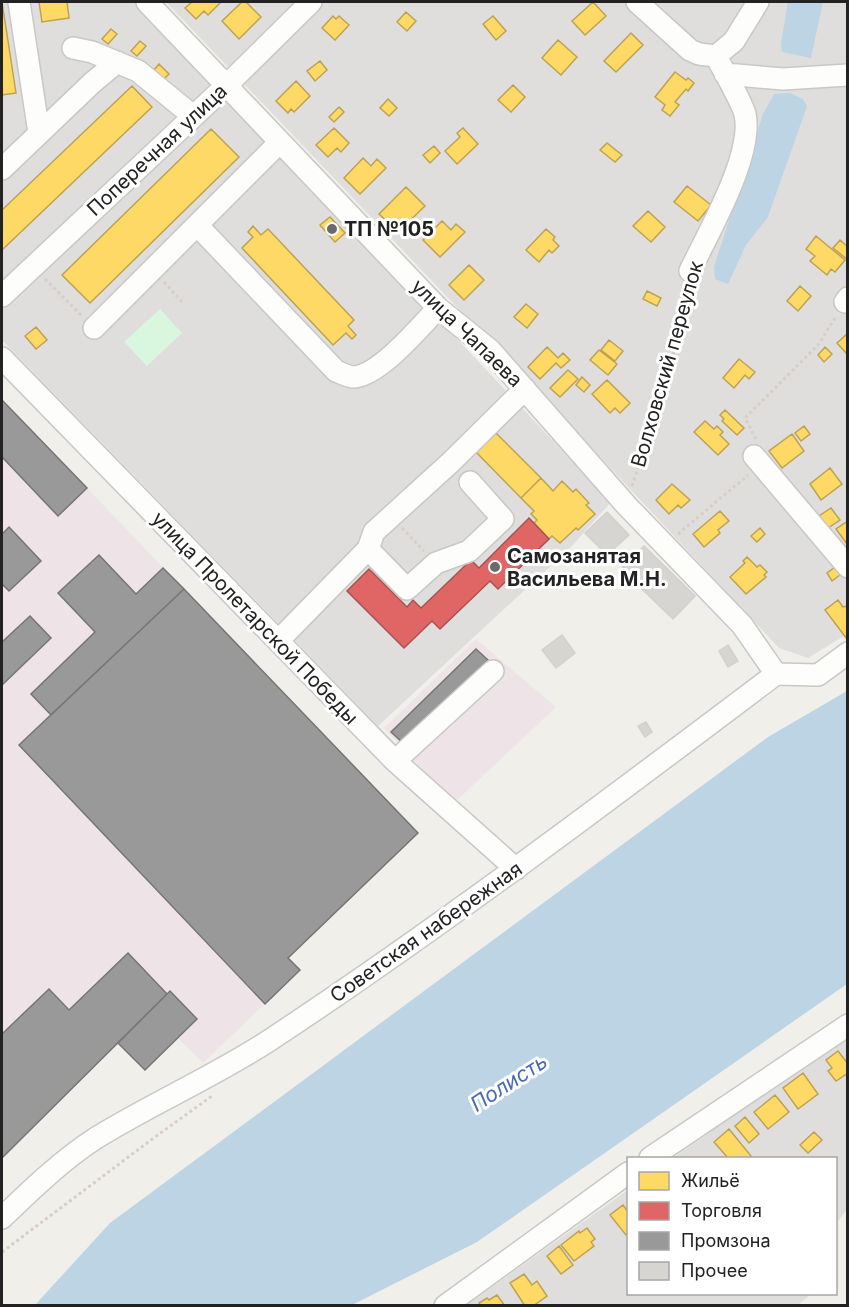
<svg xmlns="http://www.w3.org/2000/svg" width="849" height="1307" viewBox="0 0 849 1307" font-family="Inter,sans-serif">
<style>
.residential{fill:#dfdedc}
.industrial{fill:#eee3e7}
.park{fill:#d8f7de}
.water{fill:#bdd4e4}
.homes{fill:#ffd966;stroke:#bda252;stroke-width:1.5}
.shops{fill:#e06666;stroke:#a75252;stroke-width:1.5}
.industry{fill:#999;stroke:#757575;stroke-width:1.5}
.building{fill:#d7d5d1;stroke:#d3d1cb;stroke-width:1.5}
.lines{fill:none;stroke-linecap:round;stroke-linejoin:round}
.minor-casing{stroke:#c9c8c6;stroke-width:24}
.path{stroke:#d9cdc8;stroke-width:3;stroke-dasharray:3 3;stroke-linecap:butt}
.minor{stroke:#fdfdfc;stroke-width:21}
.poi-dot{fill:#6a6a68;stroke:#fff;stroke-width:2}
.labels{text-anchor:middle;stroke-width:6;stroke-linejoin:round;paint-order:stroke}
.street-label{font-size:20px;fill:#222;stroke:#fff}
.poi-label{font-size:20px;font-weight:bold;fill:#222;stroke:#fff;text-anchor:start}
.water-label{font-size:21px;font-style:italic;fill:#476ab8;stroke:#fff}
</style>
<rect width="100%" height="100%" fill="#f0efea"/>
<path class="residential" d="M2,2H139L611,502L571,547L378,726L2,340Z
M166,2H847V634L808,658L779,648L615,473Z
M847,1036V1209L836,1224V1158H673Z
M628,1190V1294H811L797,1306H465Z"/>
<path class="industrial" d="M2,457L58,516L87,488L418,833L288,958L300,970L203,1063L178,1038L145,1070L118,1043L2,1158Z
M476,639L556,707L454,803L384,728Z"/>
<path class="park" d="M160,309L182,333L147,366L124,342Z"/>
<path class="water" d="M788,2H823L811,58L782,52L781,43Z
M790,93L803,99L807,106L768,217L746,245L728,284L715,279L714,267L763,114L774,94Z
M847,691V984L477,1242L352,1305H35L110,1223L768,737Z"/>
<path class="homes" d="M2,2L16,93L2,95Z
M39,2H67L69,18L42,22Z
M192,2H221L208,15L204,11L196,19L185,8Z
M242,2H246L261,17L239,39L222,21Z
M593,2L606,16L585,35L572,21Z
M406,12L416,21L407,31L397,22Z
M333,16L336,19L339,16L349,25L335,40L322,28Z
M493,16L506,31L496,40L483,24Z
M111,29L117,34L108,44L102,39Z
M631,33L643,45L616,72L604,61Z
M558,40L577,57L561,75L542,58Z
M140,41L146,46L137,56L131,51Z
M320,61L327,70L315,81L307,71Z
M159,64L169,74L163,80L153,71Z
M675,72L686,80L688,78L694,83L688,91L686,89L675,102L679,105L670,116L662,110L665,105L655,97Z
M296,81L310,96L294,112L291,109L288,113L276,101Z
M513,85L525,97L511,112L498,100Z
M132,86L152,107L2,250V210Z
M388,99L397,108L389,116L380,108Z
M339,107L344,112L334,122L329,117Z
M334,128L349,143L341,152L337,148L328,157L316,145Z
M463,128L478,144L457,164L445,151L460,137L457,133Z
M211,129L239,157L90,303L62,275Z
M607,143L622,155L615,162L600,150Z
M434,146L440,153L430,163L423,155Z
M363,158L371,166L377,159L386,168L360,194L344,178Z
M687,186L711,205L698,221L674,202Z
M406,187L425,206L398,232L379,214Z
M648,211L665,227L651,242L633,226Z
M330,217L345,233L335,242L320,225Z
M442,221L451,230L456,224L465,232L440,257L423,240Z
M253,226L261,235L268,229L354,320L348,326L356,335L352,339L346,333L333,345L242,248L253,237L248,232Z
M546,229L555,237L553,240L559,246L552,253L549,250L539,262L526,250Z
M816,236L845,260L835,272L831,269L827,275L810,261L815,256L806,249Z
M840,240L848,247V260L833,248Z
M469,265L484,280L464,300L449,285Z
M800,286L811,296L798,311L787,301Z
M647,291L661,298L657,306L643,299Z
M526,304L538,314L527,328L514,317Z
M36,327L47,340L36,349L25,336Z
M848,333V355L837,343Z
M609,340L623,351L615,361L601,350Z
M547,347L558,358L563,353L570,360L561,368L556,363L540,379L528,367Z
M825,347L832,354L824,362L818,355Z
M599,350L617,364L608,375L590,360Z
M739,359L755,372L749,379L745,375L734,388L723,378Z
M568,370L578,379L560,397L550,388Z
M582,377L590,385L584,392L576,385Z
M607,380L630,403L620,413L615,408L610,413L592,394Z
M725,410L744,428L737,435L722,421L724,419L720,415Z
M705,421L714,429L717,426L723,432L720,435L729,444L718,455L694,432Z
M804,426L810,434L801,441L795,433Z
M496,433L541,478L521,498L476,452Z
M792,434L804,451L782,468L769,451Z
M830,468L842,484L821,500L810,484Z
M541,478L553,491L562,481L573,492L576,489L589,503L586,505L595,514L578,530L576,528L560,543L552,536L549,539L534,523L537,520L531,514L534,511L521,498Z
M672,484L690,500L681,508L678,505L669,514L656,500Z
M831,508L840,520L828,528L819,516Z
M720,511L729,521L718,530L720,533L704,547L693,534Z
M848,521V544H847L836,529Z
M760,528L765,534L757,542L751,536Z
M747,557L757,567L760,565L767,572L764,575L766,577L746,594L730,577L745,563L743,561Z
M838,565L844,572L832,581L827,573Z
M838,600L843,607L848,606L847,639L825,610Z
M838,1051L848,1064V1073L836,1081L828,1071L832,1068L826,1060Z
M803,1073L818,1094L798,1109L783,1088Z
M775,1095L789,1112L768,1129L754,1112Z
M745,1117L759,1134L749,1143L735,1126Z
M729,1129L751,1156L748,1158H728L714,1142Z
M814,1132L822,1140L808,1153L800,1145Z
M623,1205L628,1212V1233L626,1235L610,1215Z
M587,1228L595,1239L591,1242L594,1246L574,1261L561,1245L579,1231L580,1233Z
M559,1246L573,1265L561,1274L547,1256Z
M524,1274L532,1285L537,1281L547,1296L533,1306H525L510,1283Z
M497,1295L505,1306H481L479,1303L487,1298L489,1300Z"/>
<path class="shops" d="M529,518L549,539L498,589L490,581L440,629L432,621L404,648L347,591L369,569L407,607L413,600L421,608L471,560L479,568Z"/>
<path class="industry" d="M2,400L87,488L58,516L2,457Z
M9,527L41,561L9,591L2,584V534Z
M99,555L136,594L163,568L184,589L51,715L31,694L95,632L58,593Z
M184,589L418,833L288,958L300,970L265,1004L19,745Z
M30,616L51,638L2,685V642Z
M476,649L488,660L403,743L391,732Z
M128,953L167,994L2,1158V1034L49,989L69,1010Z
M170,991L197,1019L145,1070L118,1043Z"/>
<path class="building" d="M607,512L629,535L607,555L585,533Z
M644,546L695,596L673,619L621,569Z
M562,635L575,653L556,668L542,650Z
M728,645L738,661L728,667L719,651Z
M646,722L652,732L645,737L638,726Z"/>
<g class="lines">
<defs>
<path id="minor" d="M19,2L39,133
M147,2L438,308L490,350L627,506L742,625L776,674
M637,2L690,50L699,54L716,56
M73,48L92,52L138,71L193,116
M716,56L734,41L758,2
M725,74L783,79L848,75
M2,169L92,83L117,62
M197,225L336,371C341,373 348,377 354,377C380,375 420,327 438,308
M690,271C708,233 754,155 745,114C741,100 723,70 716,56
M2,296L227,85L311,2
M845,302L848,298
M94,328L280,142
M2,358L395,761L516,869
M754,456L848,567
M368,549L407,589L436,563L469,551L503,519L470,482
M278,641L368,549L374,532L451,462L525,389
M395,761L493,671
M650,1158L848,1025
M2,1218C31,1190 62,1160 96,1138C153,1103 215,1076 270,1040C444,925 610,799 776,674L818,675L848,653
M445,1306L628,1173"/>
</defs>
<use href="#minor" class="minor-casing"/>
<path class="path" d="M45,279L83,317
M164,282L183,303
M756,439L745,418L819,344L836,316
M632,486L671,365L687,288
M402,528L424,551
M678,534L748,475
M2,1252L155,1137L212,1096"/>
<use href="#minor" class="minor"/>
</g>
<g class="poi-dot">
<circle cx="332" cy="229" r="6"/>
<circle cx="495" cy="567" r="6"/>
</g>
<g class="labels">
<g class="street-label">
<text transform="translate(157 150) rotate(-43)" y="7">Поперечная улица</text>
<text transform="translate(467 333) rotate(44)" y="7">улица Чапаева</text>
<text transform="translate(667 364) rotate(-74)" y="7">Волховский переулок</text>
<text transform="translate(255 618) rotate(46)" y="7">улица Пролетарской Победы</text>
<text transform="translate(426 932) rotate(-35)" y="7">Советская набережная</text>
</g>
<g class="poi-label">
<text x="344" y="236">ТП №105</text>
<text x="507" y="563">Самозанятая<tspan x="507" dy="23">Васильева М.Н.</tspan></text>
</g>
<g class="water-label">
<text transform="translate(509 1083) rotate(-33)" y="7">Полисть</text>
</g>
</g>
<rect width="849" height="1307" fill="none" stroke="#222222" stroke-width="6"/>
<rect x="627" y="1157" width="210" height="138" fill="#ffffff" stroke="#a7a7a7" stroke-width="1.5"/>
<rect x="639" y="1172" width="30" height="18" fill="#ffd966" stroke="#a7a7a7" stroke-width="1.5"/>
<text x="681" y="1187" font-size="18" fill="#222222">Жильё</text>
<rect x="639" y="1202" width="30" height="18" fill="#e06666" stroke="#a7a7a7" stroke-width="1.5"/>
<text x="681" y="1217" font-size="18" fill="#222222">Торговля</text>
<rect x="639" y="1232" width="30" height="18" fill="#999999" stroke="#a7a7a7" stroke-width="1.5"/>
<text x="681" y="1247" font-size="18" fill="#222222">Промзона</text>
<rect x="639" y="1262" width="30" height="18" fill="#d7d5d1" stroke="#a7a7a7" stroke-width="1.5"/>
<text x="681" y="1277" font-size="18" fill="#222222">Прочее</text>
</svg>
